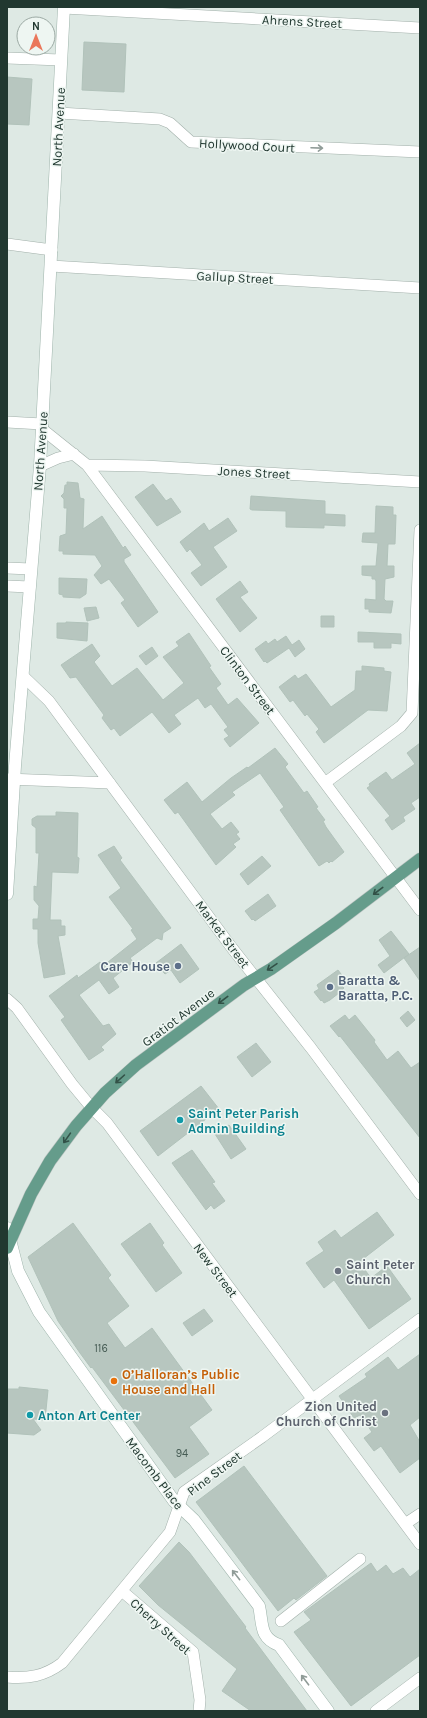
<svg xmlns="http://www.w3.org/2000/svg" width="427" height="1718" viewBox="0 0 427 1718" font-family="Karla,sans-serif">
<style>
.building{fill:#b7c6bf;stroke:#b1c2ba}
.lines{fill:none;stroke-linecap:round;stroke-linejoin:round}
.street-casing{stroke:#a2b0aa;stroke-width:12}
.secondary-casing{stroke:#9eb4ab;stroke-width:13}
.primary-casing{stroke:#bcc3c1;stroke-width:13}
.street{stroke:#fff;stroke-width:11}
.secondary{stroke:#fff;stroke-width:12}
.primary{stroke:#659c8b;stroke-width:12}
.oneway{stroke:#909c98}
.oneway2{stroke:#325147}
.service-dot{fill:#5c6f8a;stroke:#eef6f2;stroke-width:1.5}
.culture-dot{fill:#0f9aa8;stroke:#eef6f2;stroke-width:1.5}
.worship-dot{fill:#6b7280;stroke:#eef6f2;stroke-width:1.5}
.food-dot{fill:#e8710a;stroke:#eef6f2;stroke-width:1.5}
.labels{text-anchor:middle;stroke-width:3;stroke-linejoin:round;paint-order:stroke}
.number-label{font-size:11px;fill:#465c54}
.street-label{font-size:13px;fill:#213830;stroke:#eef6f2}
.service-label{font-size:13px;font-weight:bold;fill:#4e5e75;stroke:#eef6f2;text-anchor:end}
.culture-label{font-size:13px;font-weight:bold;fill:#0d838f;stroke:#eef6f2;text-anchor:start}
.worship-label{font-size:13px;font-weight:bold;fill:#5b616d;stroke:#eef6f2;text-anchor:start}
.food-label{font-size:13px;font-weight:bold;fill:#c56008;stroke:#eef6f2;text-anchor:start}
</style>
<rect width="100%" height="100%" fill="#dee9e4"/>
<path class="building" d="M84,42L126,44L124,92L82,90Z
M7,77L32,79L29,125L7,124Z
M67,482L78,483L80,498L84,499L83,529L102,516L123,548L125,546L131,555L124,559V562L158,612L138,627L121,603L125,600L109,579L101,584L94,575L102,566L95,555L63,554V551H59L60,536L66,534L67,508H64V499L61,496L64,493L65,485H67Z
M153,484L166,501L171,498L181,512L157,526L135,497Z
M251,496L325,501V514L345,515V526L324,525V528L286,527V511L252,510L250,509Z
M376,506L393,507V515H396L395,544H388L387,566H394V577L385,579L384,599L386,601H393L391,613L369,612V609H365V599L376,600V581L375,579H372V576L362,575V566H376L378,543L362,542L363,533H375Z
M228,518L237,531L213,547L227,567L201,586L191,573L202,565L190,549L187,552L180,542L204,523L209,531Z
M59,578L87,579L86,594L80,598L63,597V595L59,594Z
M240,581L248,592L240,597L257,618L240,632L216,599Z
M96,607L99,618L87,621L84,608Z
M321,616H334V627H321Z
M66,622L88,623L87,641L57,638V623H66Z
M358,632L401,634V644L391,643V648H374V642H358Z
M189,633L211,666L209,667L221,684L216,688L228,705L237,698L259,723L230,747L224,739L229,736L224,730L228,727L211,704L205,708L198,698L174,715L181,724L169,733L152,712L120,736L114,728L111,730L102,718L104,715L76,677L70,678L61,665L92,644L100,656L94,662L112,686L137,668L163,700L184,683L163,657L179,646L176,642Z
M286,636L292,645L299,640L305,649L295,657L289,648L267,663L265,661L264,662L255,649L266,641L268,644L275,639L277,642Z
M152,647L158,656L146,665L139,656Z
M362,666L384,668V671L391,672L387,711L368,710L324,743L316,732L319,729L307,714L305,716L293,700L290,702L279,687L295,675L298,679L306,674L331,707L355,690L356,671H362Z
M420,743V797L411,803L415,809L403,817L405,821L392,830L385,820L390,816L367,788L370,786L369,784L386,772L392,780L415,764L407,753Z
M275,748L288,764L285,767L304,793L307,791L318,807L316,808L325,820L323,821L326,827L344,852L332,862L331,861L329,863L327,861L319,866L280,810L284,807L260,773L232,792L235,795L210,814L222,829L231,822L239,832L236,834L240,839L233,844L236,847L216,865L178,812L175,814L164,800L187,782L202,802L231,778L247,767L248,768Z
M56,812L78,813L77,857L79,858L78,873L52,872L50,920H61V926H65V935L58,936L65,974L44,978L38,943V929H33V919H38L39,906L34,900V886L37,887L39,853H36V828L32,825V819L37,816H56Z
M114,846L122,858L120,860L171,928L163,933L162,940L157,938L130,958L133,962L113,978L119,987L109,994L99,980L79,995L103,1026L109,1024L116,1034L101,1047L104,1050L89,1060L61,1020L65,1017L49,996L77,975L78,978L100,962L103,966L137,939L131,930L133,929L109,897L121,888L98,855Z
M262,856L271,866L248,885L240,874Z
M268,894L276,906L255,921L253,919L252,920L245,911Z
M391,931L409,954L384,973L378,965L390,956L379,940Z
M181,944L199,969L180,983L171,970L165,974L156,963Z
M420,947V981L404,958Z
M338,970L347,982L342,986L344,988L339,993L330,1000L324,1003L322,1000L321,1001L314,992L319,989L317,985Z
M408,1011L415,1020L407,1027L400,1018Z
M345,1015L349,1020L355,1015L375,1040L374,1042L387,1060L398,1051L411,1068L420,1062V1138L340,1036L339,1037L330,1026Z
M256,1043L271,1062L252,1077L237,1057Z
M201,1086L219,1109L158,1156L140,1131Z
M229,1125L246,1149L231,1159L215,1134Z
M192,1150L215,1182L212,1183L225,1201L214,1209L211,1205L206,1210L172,1163Z
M377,1212L394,1235L359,1262L371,1278L387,1266L411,1299L369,1329L334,1280L324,1288L306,1263L324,1251L318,1242L335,1230L341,1238Z
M73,1223L111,1275L108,1278L129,1306L107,1323L125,1348L152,1328L212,1410L189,1427L209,1454L175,1478L92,1367L91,1368L80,1353L58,1321L28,1257Z
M150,1223L164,1243L162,1245L182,1273L156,1292L121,1244Z
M204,1309L213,1321L192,1336L183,1323Z
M420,1354V1417L410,1425L420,1442V1458L400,1473L381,1446L374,1451L364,1438L372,1432L360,1415L354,1418L339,1396L367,1377L365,1374L388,1357L398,1370Z
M19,1387L48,1390L45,1420L33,1419L41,1430L34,1435L7,1433L8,1389H19Z
M244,1466L327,1576L296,1600L294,1598L278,1611L196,1502Z
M179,1542L189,1552L246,1627L245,1628L307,1711H251L222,1691L237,1669L158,1605L139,1586Z
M371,1563L377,1572L386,1565L393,1574L403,1568L410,1577L420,1569V1655L351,1706L294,1632L311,1620L304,1612Z"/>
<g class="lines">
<defs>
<path id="street" d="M64,8L420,28
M7,58L61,60
M59,113L160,119L170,123L191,142L420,152
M7,244L52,250
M51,266L420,288
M7,422L42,424
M42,429L87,465L420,910
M87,465L145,466L420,482
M40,466L58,458L74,454
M7,568L31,569
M7,586L30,587
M23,676L49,701L232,948L311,1048L420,1194
M7,779L110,783
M325,783L401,726L412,713L420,530
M7,999L17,1008L72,1084L91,1107L107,1123L420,1544
M405,1524L420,1514
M122,1591L193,1652L200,1700L199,1711
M281,1621L360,1559
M7,1677C28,1679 45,1676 62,1663L170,1532L184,1492L262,1437L420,1319
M376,1711L420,1678"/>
<path id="secondary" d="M7,894L15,766L40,466L64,7
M7,1228L18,1271L39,1312L174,1501L194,1520L259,1606C263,1623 259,1638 279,1645L328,1711"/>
<path id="primary" d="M7,1248L31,1194L50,1161L76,1126L105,1093L136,1065L244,985L271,969L336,923L420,859"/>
</defs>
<use href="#street" class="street-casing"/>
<use href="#secondary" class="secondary-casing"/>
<use href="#primary" class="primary-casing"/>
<use href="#street" class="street"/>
<use href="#secondary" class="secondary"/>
<use href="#primary" class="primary"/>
</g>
<defs><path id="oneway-shaft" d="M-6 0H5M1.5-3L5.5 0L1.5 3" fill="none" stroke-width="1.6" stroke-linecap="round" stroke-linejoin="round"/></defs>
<g class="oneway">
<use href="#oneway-shaft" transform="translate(317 148) rotate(2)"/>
<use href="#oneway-shaft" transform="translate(236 1575) rotate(-128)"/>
<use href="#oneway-shaft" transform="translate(305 1680) rotate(-127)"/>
</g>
<g class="oneway2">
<use href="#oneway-shaft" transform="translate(378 891) rotate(143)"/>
<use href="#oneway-shaft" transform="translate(272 967) rotate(146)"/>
<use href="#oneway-shaft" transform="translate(223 1000) rotate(143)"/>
<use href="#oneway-shaft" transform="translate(120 1079) rotate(138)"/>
<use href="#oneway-shaft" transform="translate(67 1138) rotate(125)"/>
</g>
<g class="service-dot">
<circle cx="178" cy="966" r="4"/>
<circle cx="330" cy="987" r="4"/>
</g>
<g class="culture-dot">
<circle cx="180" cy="1120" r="4"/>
<circle cx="30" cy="1415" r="4"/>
</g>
<g class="worship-dot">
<circle cx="338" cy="1271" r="4"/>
<circle cx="385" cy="1413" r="4"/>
</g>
<circle class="food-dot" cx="114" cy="1381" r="4"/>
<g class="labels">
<g class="number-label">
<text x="101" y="1352">116</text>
<text x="182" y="1457">94</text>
</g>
<g class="street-label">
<text transform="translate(302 21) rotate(3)" y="5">Ahrens Street</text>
<text transform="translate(58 127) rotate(-87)" y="5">North Avenue</text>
<text transform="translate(247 145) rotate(3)" y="5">Hollywood Court</text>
<text transform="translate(235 277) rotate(3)" y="5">Gallup Street</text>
<text transform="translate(40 451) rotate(-86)" y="5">North Avenue</text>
<text transform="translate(254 472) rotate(3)" y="5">Jones Street</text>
<text transform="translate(248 680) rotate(53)" y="5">Clinton Street</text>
<text transform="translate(223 934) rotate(53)" y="5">Market Street</text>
<text transform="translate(178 1017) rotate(-37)" y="5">Gratiot Avenue</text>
<text transform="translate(216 1270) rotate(53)" y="5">New Street</text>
<text transform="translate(155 1473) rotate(53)" y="5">Macomb Place</text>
<text transform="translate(214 1473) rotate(-37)" y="5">Pine Street</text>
<text transform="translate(161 1626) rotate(42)" y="5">Cherry Street</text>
</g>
<g class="service-label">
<text x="170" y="971">Care House</text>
<text x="338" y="985" text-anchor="start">Baratta &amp;<tspan x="338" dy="15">Baratta, P.C.</tspan></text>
</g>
<g class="culture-label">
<text x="188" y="1118">Saint Peter Parish<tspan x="188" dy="15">Admin Building</tspan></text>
<text x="38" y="1420">Anton Art Center</text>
</g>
<g class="worship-label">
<text x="346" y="1269">Saint Peter<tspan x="346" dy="15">Church</tspan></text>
<text x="377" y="1411" text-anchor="end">Zion United<tspan x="377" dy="15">Church of Christ</tspan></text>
</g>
<g class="food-label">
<text x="122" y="1379">O’Halloran’s Public<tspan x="122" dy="15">House and Hall</tspan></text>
</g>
</g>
<rect width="427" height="1718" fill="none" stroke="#213830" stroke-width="16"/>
<g transform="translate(36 36)"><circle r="19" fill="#eef6f2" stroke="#9caaa4"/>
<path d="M0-3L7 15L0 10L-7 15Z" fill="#ea775b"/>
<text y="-6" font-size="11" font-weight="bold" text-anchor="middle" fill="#213830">N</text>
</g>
</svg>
